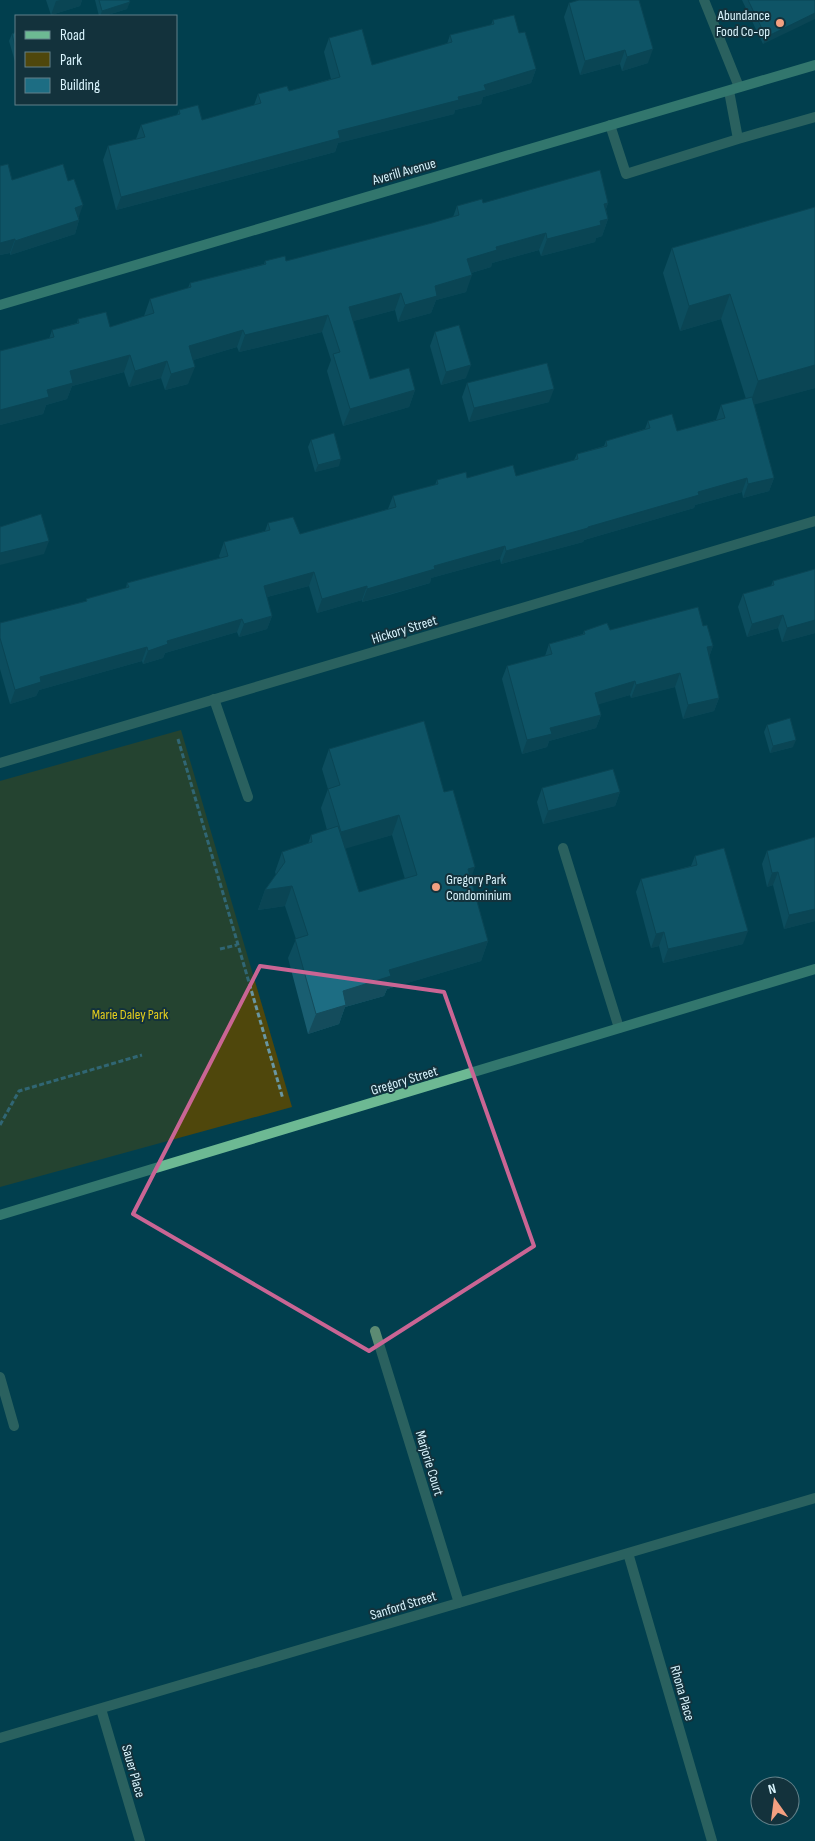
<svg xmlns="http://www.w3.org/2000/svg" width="815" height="1841" viewBox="0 0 815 1841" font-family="'Sofia Sans Condensed',sans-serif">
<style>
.green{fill:#4f470c}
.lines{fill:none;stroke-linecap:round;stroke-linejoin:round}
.path{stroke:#6996a2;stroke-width:3;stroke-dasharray:5 2.5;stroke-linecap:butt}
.lane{stroke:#5c8b73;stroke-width:10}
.street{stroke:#5c8b73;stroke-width:10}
.secondary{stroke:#6db993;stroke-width:10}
.wall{fill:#195e71;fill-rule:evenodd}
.shaded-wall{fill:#144c5c}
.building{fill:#1d6d83;stroke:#144c5c}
.marked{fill:none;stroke:#ca6594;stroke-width:4;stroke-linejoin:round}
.poi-dot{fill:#f3a081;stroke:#13323c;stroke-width:2}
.labels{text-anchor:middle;stroke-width:4;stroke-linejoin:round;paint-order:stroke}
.poi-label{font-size:14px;fill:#d9f4fd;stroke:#13323c;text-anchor:end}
.street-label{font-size:14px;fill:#d9f4fd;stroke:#13323c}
.park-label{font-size:14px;fill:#e5ce1d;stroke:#13323c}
</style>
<rect width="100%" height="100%" fill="#023f4e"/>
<path class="green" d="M181,730L292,1107L0,1187V781Z"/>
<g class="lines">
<path class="path" d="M178,739L283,1099
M220,949L237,945
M0,1125L19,1091L142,1055"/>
<path class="lane" d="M704,0L739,87
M729,91L738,139L815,117
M610,125L626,174L738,139
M214,699L248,797
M563,848L619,1028"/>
<path class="street" d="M0,763L815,521
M375,1331L459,1603
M0,1377L14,1426
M628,1553L712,1841
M101,1709L140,1841
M0,1738L815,1498"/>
<path class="secondary" d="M0,305L815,65
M0,1215L815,969"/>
</g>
<path class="wall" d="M46,0H82L80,6L51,15Z
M95,0H129L127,9L104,16H99Z
M742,0H815L763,44Z
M569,3L648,63L622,71L620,64L580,75L564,17Z
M493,20L519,33L536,69L531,83L483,97L481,104L455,110L454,114L338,143L335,152L116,210L103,160L108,146L136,139L141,125L177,115L179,110L202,120L254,105L258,94L289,91L331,79L324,52L329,38L372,65L447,44L450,35L491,25Z
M16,32V65L9,41L12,34Z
M0,166L12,180L79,217V220L75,234L10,255V253L0,255Z
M483,203H608L606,209L608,219L602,236L596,238L595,242L541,256L539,250L492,263L491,267L471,273L466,292L436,300L431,313L398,322L395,310L353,321L370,379L415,390L409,407L343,426L327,371L331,360L322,332L239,352L237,347L193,360L188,384L165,390L161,378L129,387L124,372L72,386L67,399L46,405L43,414L0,425V351L49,339L52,330L77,323L78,319L110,327L144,316L150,299L188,288L190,283L264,264L265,261H286L432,223L453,217L457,206Z
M815,207V388L754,404L774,478L769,491L743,498L742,492L695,505L694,508L584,540L583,542L501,564L500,559L431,578L430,583L389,595L362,602V600L317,613L309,586L267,597L272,616L267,629L239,637L237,632L165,653L163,658L143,664L142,661L39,690L36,696L10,704L0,669V623L86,601V599L126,588L127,583L220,558L219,556L224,542L265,531L268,523L300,534L388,509L393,496L435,485L437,480L516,476L574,460L577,454L604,446L606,441L645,429L648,421L677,431L716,420L721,405L746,399L721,319L680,331L663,273L672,248Z
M435,332L466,378L441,385L430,346Z
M467,383L549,402L469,422L462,397Z
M311,440L339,466L315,472L308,447Z
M815,569V633L782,642L778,628L747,637L738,607L743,594L771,586L773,581Z
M703,626L713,646L709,657L719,698L714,711L683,719L675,687L631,698L630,695L598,704L601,715L596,728L549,741L547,747L522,754L502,679L507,666L545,656L549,644L583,634L584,631L610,630Z
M767,725L793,747L770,753L764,732Z
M329,749L444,792L471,879L488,941L481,961L387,989L384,996L345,1007L339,1024L308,1034L288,958L296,939L285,906L258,910L265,890L276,875L275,872L282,852L308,844L311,835L327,830L321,808L328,789L322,769ZM392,835L405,879L359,892L345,848Z
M542,788L620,792L615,806L543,824L537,802Z
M815,837V921L784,929L773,885L767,887L762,864L767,851Z
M695,856L743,944L663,963L659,946L651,948L636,892L641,879L691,866Z"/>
<path class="shaded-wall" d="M60,0H82L80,6L51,15L56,1Z
M130,2L127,9L104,16H100L102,11Z
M815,13V19L763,44L766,37Z
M653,49L648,63L622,71L627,57Z
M625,50L620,64L580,75L585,61Z
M536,69L531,83L483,97L481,104L455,110L454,114L338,143L335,152L116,210L121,197L338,131L458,97L484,85Z
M608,203L602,219L604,204Z
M83,205L78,219L75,208Z
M608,219L602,236L596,238L595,242L541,256L547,239L600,221Z
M79,220L75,234L10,255L15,241Z
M546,233L539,250L492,263L491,267L461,276L467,259L496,247Z
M15,239L10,253L0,255V243Z
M472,275L466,292L436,300L431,313L398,322L405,305L435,286Z
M401,293L395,310L343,324L349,307Z
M730,294L721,319L680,331L689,306Z
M328,315L322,332L239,352L245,335Z
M243,330L237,347L183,363L189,346Z
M130,355L124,372L72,386L67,399L46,405L43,414L0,425V410L47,390L70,371Z
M167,361L161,378L129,387L135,371Z
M471,365L466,378L441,385L446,372Z
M815,365V388L749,406L758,381Z
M195,367L188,384L165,390L171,374Z
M554,389L549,402L469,422L474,408Z
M415,390L409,407L343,426L350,409Z
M341,459L339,466L315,472L318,465Z
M747,478L742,492L695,505L694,508L584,540L583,542L501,564L506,551L588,527L698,492Z
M774,478L769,491L743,498L748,484Z
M49,541L44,554L0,565V553Z
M505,546L500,559L431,578L430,583L362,602L367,589L434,566Z
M314,572L309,586L259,599L264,586Z
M367,586L362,600L317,613L322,599Z
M783,615L778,628L747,637L752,624Z
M272,616L267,629L239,637L244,624Z
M242,619L237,632L165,653L163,658L143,664L148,651L167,641Z
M815,620V633L782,642L787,628Z
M713,646L708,660L707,647Z
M147,647L142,661L39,690L36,696L10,704L15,690L40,677Z
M680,673L675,687L631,698L636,685Z
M635,681L630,695L590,707L595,693Z
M719,698L714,711L683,719L688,705Z
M601,715L596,728L549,741L547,747L522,754L527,740L550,728Z
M796,740L793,747L770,753L773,746Z
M620,792L615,806L543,824L548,811Z
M399,815L392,835L334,852L341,832Z
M475,867L468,886V869Z
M778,872L773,885L767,887L772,873Z
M292,886L285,906L258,910L265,890Z
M815,909V921L784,929L789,915Z
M748,931L743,944L663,963L668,949Z
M664,932L659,946L651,948L656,934Z
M488,941L481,961L387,989L384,996L345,1007L339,1024L308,1034L316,1014L343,991L389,970Z"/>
<path class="building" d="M99,0H129L130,2L102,11Z
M579,0H639L653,49L627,57L625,50L585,61L569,3Z
M748,0H815V13L766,37Z
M514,15L519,33L525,32L536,69L484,85L486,90L458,97L459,100L338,131L340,138L121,197L108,146L145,137L141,125L180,114L179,110L198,105L202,120L261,103L258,94L287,86L289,91L340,77L329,38L362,29L372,65L452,42L450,35L494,24L493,20Z
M16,32V50L12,34Z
M8,164L12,180L63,164L68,181L74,179L83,205L75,208L79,220L15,241V239L0,243V166Z
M600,170L608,203L604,204L608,219L600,221L601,225L547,239L546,233L496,247L497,250L467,259L472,275L435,286L437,296L405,305L401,293L349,307L370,379L409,368L415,390L350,409L333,354L340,352L328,315L245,335L243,330L189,346L195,367L171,374L167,361L135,371L130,355L70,371L73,383L47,390L49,397L0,410V351L54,337L52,330L79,323L78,319L106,312L110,327L154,313L150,299L191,287L190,283L266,264L265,261L285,256L286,261L432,223L459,215L457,206L482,199L483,203Z
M815,207V365L758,381L730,294L689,306L672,248Z
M459,325L471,365L446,372L435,332Z
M547,363L554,389L474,408L467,383Z
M752,397L774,478L748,484L747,478L698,492L699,495L588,527V528L506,551L505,546L434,566L435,569L394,581L367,589V586L322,599L314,572L264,586L272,616L244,624L242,619L167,641L168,644L148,651L147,647L40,677L41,682L15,690L0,638V623L87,601L86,599L129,587L127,583L228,556L224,542L270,530L268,523L293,517L300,534L396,507L393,496L438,484L437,480L466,472L467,478L513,465L516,476L578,459L577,454L607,446L606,441L650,428L648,421L672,414L677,431L725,418L721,405Z
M334,433L341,459L318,465L311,440Z
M41,514L49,541L0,553V527Z
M815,569V620L787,628L783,615L752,624L743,594L774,585L773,581Z
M698,607L703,626L707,625L713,646L707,647L719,698L688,705L680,673L636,685L635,681L595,693L601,715L550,728L552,734L527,740L507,666L552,654L549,644L585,634L584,631L607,623L610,630Z
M790,718L796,740L773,746L767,725Z
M424,721L444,792L453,790L475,867L468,869L488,941L389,970L391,976L343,991L346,1005L316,1014L295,939L308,935L292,886L265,890L285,862L282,852L312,842L311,835L338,826L359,892L417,875L399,815L341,832L328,789L340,785L329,749Z
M613,769L620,792L548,811L542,788Z
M815,837V909L789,915L778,872L772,873L767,851Z
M724,848L748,931L668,949L664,932L656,934L641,879L697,865L695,856Z"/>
<path d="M0 0H815V1841H0ZM260,966L444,992L534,1246L369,1351L133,1214Z" fill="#023f4e" fill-opacity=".55" fill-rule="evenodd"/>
<path class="marked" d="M260,966L444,992L534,1246L369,1351L133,1214Z"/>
<g class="poi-dot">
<circle cx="780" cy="23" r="5"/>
<circle cx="436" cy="887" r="5"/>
</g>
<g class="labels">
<g class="poi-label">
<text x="770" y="20">Abundance<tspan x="770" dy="16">Food Co-op</tspan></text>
<text x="446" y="884" text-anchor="start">Gregory Park<tspan x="446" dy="16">Condominium</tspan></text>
</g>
<g class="street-label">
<text transform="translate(404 171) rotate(-16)" y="5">Averill Avenue</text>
<text transform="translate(404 629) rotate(-17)" y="5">Hickory Street</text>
<text transform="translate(404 1080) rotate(-17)" y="5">Gregory Street</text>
<text transform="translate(430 1463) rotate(73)" y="5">Marjorie Court</text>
<text transform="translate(403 1605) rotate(-17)" y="5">Sanford Street</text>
<text transform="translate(683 1693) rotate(74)" y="5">Rhona Place</text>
<text transform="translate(134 1771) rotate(74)" y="5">Sauer Place</text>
</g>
<g class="park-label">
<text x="130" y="1019">Marie Daley Park</text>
</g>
</g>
<rect x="15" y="15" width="162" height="90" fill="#13323c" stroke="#628089"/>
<rect x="25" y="31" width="25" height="8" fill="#6db993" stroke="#628089"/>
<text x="60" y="40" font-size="15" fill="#d9f4fd">Road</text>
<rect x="25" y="52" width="25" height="15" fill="#4f470c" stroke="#628089"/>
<text x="60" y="65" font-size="15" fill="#d9f4fd">Park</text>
<rect x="25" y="78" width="25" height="15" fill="#1d6d83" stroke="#628089"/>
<text x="60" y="90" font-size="15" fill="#d9f4fd">Building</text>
<g transform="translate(775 1801) rotate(346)"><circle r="24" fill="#13323c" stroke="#628089"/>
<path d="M0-4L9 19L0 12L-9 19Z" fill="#f3a081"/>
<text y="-8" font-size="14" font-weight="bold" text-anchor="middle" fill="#d9f4fd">N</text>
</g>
</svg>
